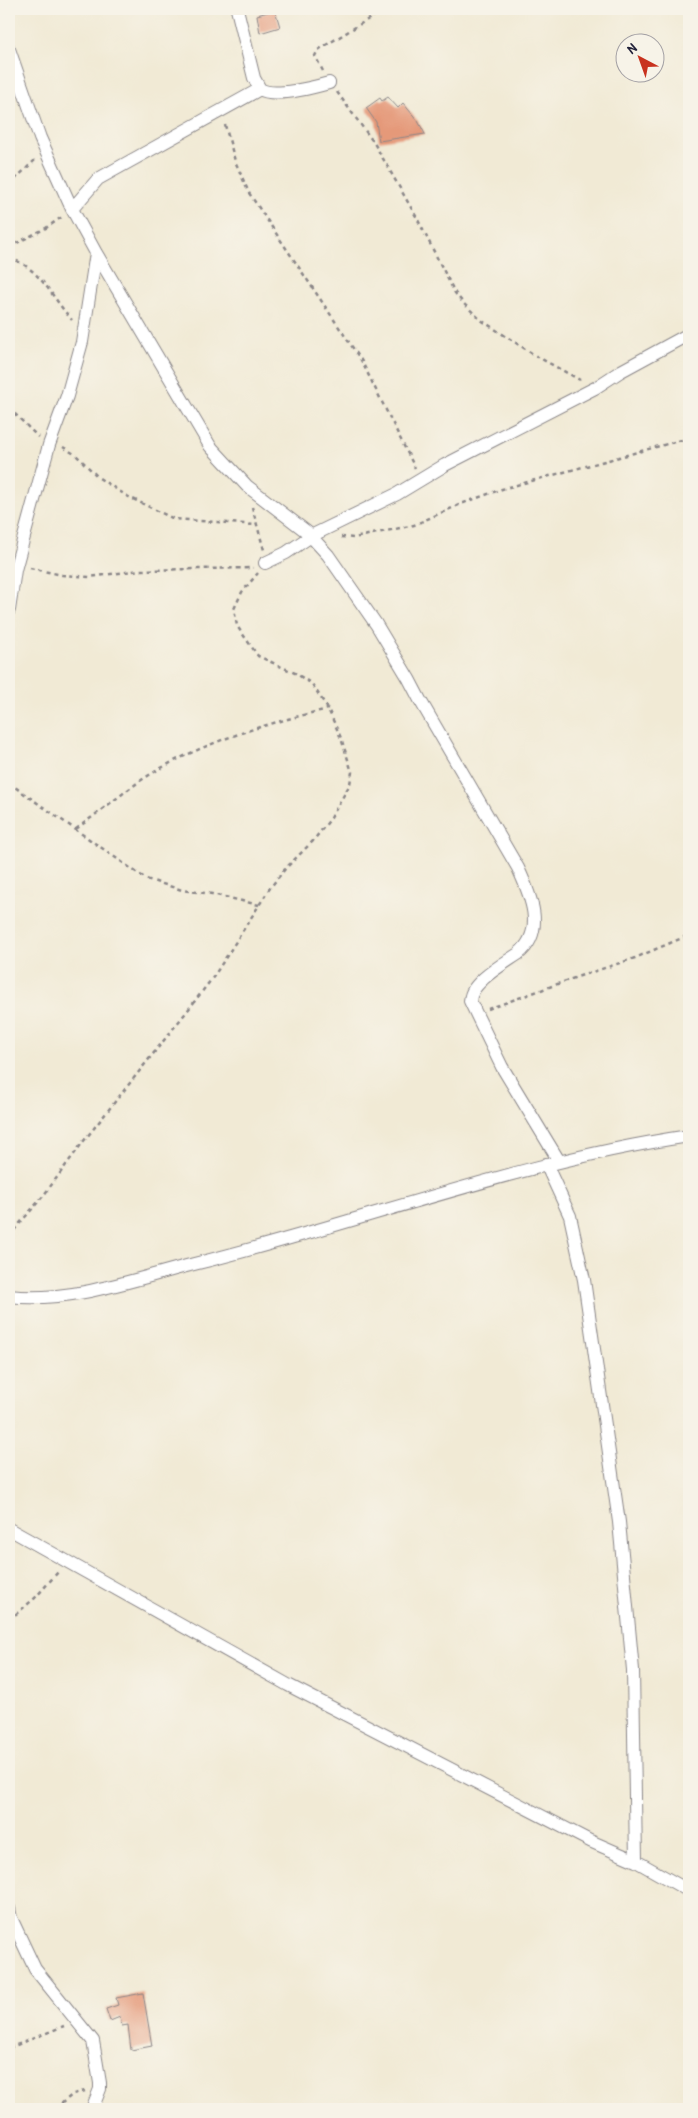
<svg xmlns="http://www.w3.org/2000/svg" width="698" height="2118" viewBox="0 0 698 2118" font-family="'Patrick Hand',sans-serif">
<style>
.building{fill:#e59979}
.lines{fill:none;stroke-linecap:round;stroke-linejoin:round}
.minor-casing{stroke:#8a8688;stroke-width:14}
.path{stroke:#8a8688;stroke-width:2.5;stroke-dasharray:4 4;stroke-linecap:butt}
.minor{stroke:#fff;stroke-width:12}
</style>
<rect width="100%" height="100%" fill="#f7f3e8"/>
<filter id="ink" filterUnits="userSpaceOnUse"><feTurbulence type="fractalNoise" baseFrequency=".02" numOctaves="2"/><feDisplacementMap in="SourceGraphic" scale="10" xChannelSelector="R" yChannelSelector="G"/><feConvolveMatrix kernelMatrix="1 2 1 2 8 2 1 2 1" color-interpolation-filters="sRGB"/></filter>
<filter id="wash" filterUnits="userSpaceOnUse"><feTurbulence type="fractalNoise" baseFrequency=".0096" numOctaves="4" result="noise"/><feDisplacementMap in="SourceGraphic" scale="20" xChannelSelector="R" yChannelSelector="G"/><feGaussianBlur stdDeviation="1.12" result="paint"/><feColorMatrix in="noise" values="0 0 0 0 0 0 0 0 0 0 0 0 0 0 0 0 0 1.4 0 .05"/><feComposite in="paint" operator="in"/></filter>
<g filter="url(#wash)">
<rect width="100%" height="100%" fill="#f1ead5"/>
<g id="blocks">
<path class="building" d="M275,10L280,27L260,33L257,15Z
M388,97L398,108L403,103L418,121L425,134L379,141L376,122L366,108L380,98L382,101Z
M143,1993L152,2046L131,2050L128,2025L122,2026L120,2017L110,2021L106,2009L118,2005L116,1998Z"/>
</g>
</g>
<g filter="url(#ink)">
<use href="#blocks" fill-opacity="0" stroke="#8a8688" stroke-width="1"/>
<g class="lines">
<defs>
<path id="minor" d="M237,9L254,78L260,89
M9,49L40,138L72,209L96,253L210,446L247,486L307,532L328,555L376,624L409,679L420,700L518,868C530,894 547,931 518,954C506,962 494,969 483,979C476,986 471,991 470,1001L502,1067L559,1161
M72,209L98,179L260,89C273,98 315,87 329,83
M265,563L286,553L311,536L397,494L445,465L595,388L621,371L689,334
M9,610L15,570L49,445L67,396L82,342L96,253
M546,1164L570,1216L584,1280L619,1522L633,1670L636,1861
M9,1296C71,1303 135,1279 194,1264C360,1223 520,1161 689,1136
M9,1529L288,1685L590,1841L636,1861L689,1891
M9,1908L11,1918L35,1969L93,2041L100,2083V2089L92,2109"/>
</defs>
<use href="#minor" class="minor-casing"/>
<path class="path" d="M323,71L315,56L318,50L385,9
M337,92L374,143L417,218L455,293L464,304L481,320L536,356L580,380
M225,125L235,161L249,193L361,360L415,468
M9,185L36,159
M9,247L46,228L62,217
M9,258C40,267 52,298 72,320
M9,408L38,437
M63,447L76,455L99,478L127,496L174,519L257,525
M252,507L264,550
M9,523L10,534
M341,537L354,538L414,525L461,504L502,489L689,438
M30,568L62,575L90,577L140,570L253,568
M9,783L146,879L182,890L212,894L259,905
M76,829C98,813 120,795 143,779C199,743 264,724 328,709
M488,1009L577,977L635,958L689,935
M9,1236L44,1195L83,1142L188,1010L214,976L270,888L285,869L313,841L331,818L350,784L352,772L341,738L328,709L312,684L295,673L258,656L237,626L234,609L242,592L258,573
M9,1620L35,1598L58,1572
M9,2048L64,2026
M55,2109L73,2094L85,2091"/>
<use href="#minor" class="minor"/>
</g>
</g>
<rect width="698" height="2118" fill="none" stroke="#f7f3e8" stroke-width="30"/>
<g transform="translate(640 58) rotate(319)"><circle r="24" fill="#f7f3e8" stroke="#a29fa3"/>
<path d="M0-4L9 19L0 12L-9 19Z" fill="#c8321e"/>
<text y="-8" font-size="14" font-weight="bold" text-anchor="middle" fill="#22223b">N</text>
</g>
</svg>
